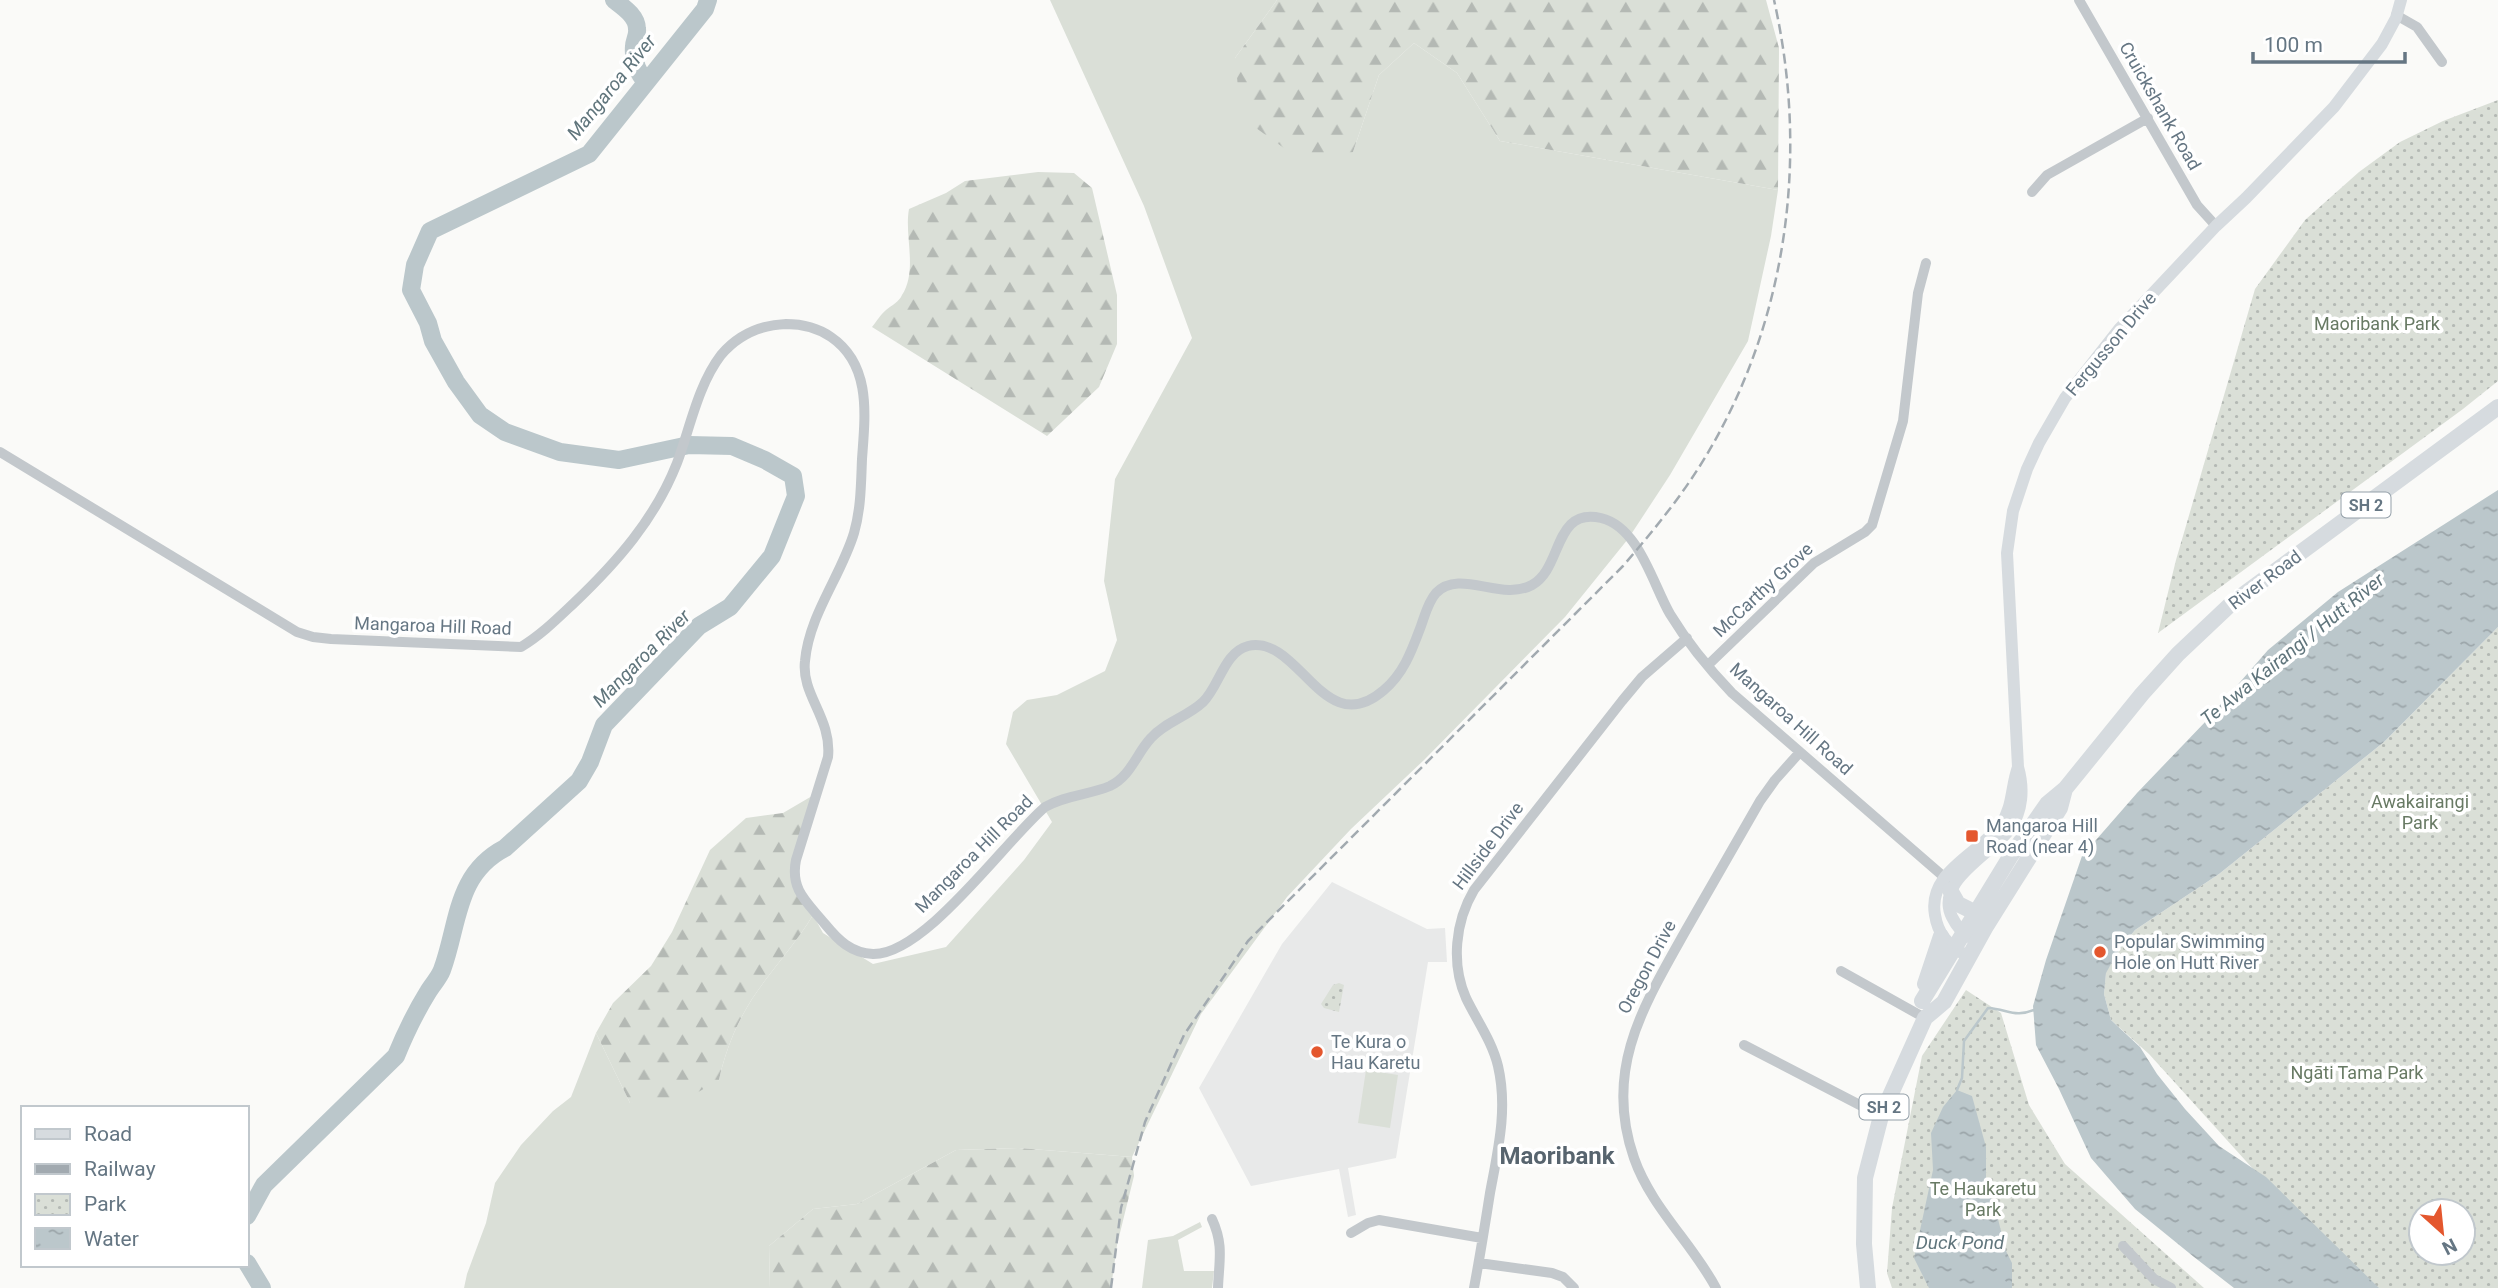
<svg xmlns="http://www.w3.org/2000/svg" width="2498" height="1288" viewBox="0 0 2498 1288" font-family="Roboto,sans-serif">
<style>
.built{fill:#e8e9e9}
.grass{fill:#dadfd7}
.forest{fill:url(#forest-firs)}
.park{fill:url(#park-dots);fill-rule:evenodd}
.water{fill:url(#water-ripples)}
.lines{fill:none;stroke-linecap:round;stroke-linejoin:round}
.stream{stroke:#bbc7cb;stroke-width:2.5}
.river{stroke:#bbc7cb;stroke-width:18}
.minor{stroke:#c3c8cc;stroke-width:10}
.major{stroke:#d6dbdf;stroke-width:12}
.highway{stroke:#d6dbdf;stroke-width:16}
.rail{stroke:#a2aab0;stroke-width:2.5;stroke-dasharray:10 5;stroke-linecap:butt}
.poi-dot{fill:#e4572e;stroke:#fff;stroke-width:2.5}
.labels{text-anchor:middle;stroke-width:7;stroke-linejoin:round;paint-order:stroke}
.shield{fill:#fff;stroke:#939fa8;stroke-width:2}
.shield-label{font-size:16px;font-weight:bold;fill:#657683}
.street-label{font-size:18px;fill:#657683;stroke:#fff}
.park-label{font-size:18px;fill:#687a64;stroke:#fff}
.poi-label{font-size:18px;fill:#657683;stroke:#fff;text-anchor:start}
.water-label{font-size:19px;font-style:italic;fill:#60757c;stroke:#fff}
.district-label{font-size:24px;font-weight:bold;fill:#57646e;stroke:#fff}
</style>
<defs>
<pattern id="forest-firs" width="22" height="20" patternUnits="userSpaceOnUse" patternTransform="scale(1.75)"><rect width="22" height="20" fill="#dadfd7"/><path d="M5 1l3.5 6h-7zM16 11l3.5 6h-7z" fill="#b4b9b4"/></pattern>
<pattern id="park-dots" width="8" height="8" patternUnits="userSpaceOnUse" patternTransform="scale(1.75)"><rect width="8" height="8" fill="#dadfd7"/><path d="M2 2h.1M6 6h.1" fill="none" stroke="#b4b9b4" stroke-width="1.8" stroke-linecap="round"/></pattern>
<pattern id="water-ripples" width="26" height="14" patternUnits="userSpaceOnUse" patternTransform="scale(1.75)"><rect width="26" height="14" fill="#bbc7cb"/><path d="M2 4q2-2 4 0t4 0M15 11q2-2 4 0t4 0" fill="none" stroke="#9ca6aa"/></pattern>
</defs>
<rect width="100%" height="100%" fill="#fafaf8"/>
<path class="built" d="M1332,882L1427,929L1445,928L1447,962H1428L1396,1158L1348,1168L1356,1215L1348,1217L1339,1169L1251,1186L1199,1088L1282,944Z"/>
<path class="grass" d="M1050,0H1277L1235,58L1353,152L1379,75L1414,43L1457,73L1500,141L1778,190L1771,236L1748,341L1670,475L1628,539L1565,617L1424,760L1351,829L1287,897L1201,1014L1132,1157L1019,1148L956,1150L857,1204L813,1209L769,1246L770,1288H464L467,1274L486,1223L495,1183L521,1145L553,1111L571,1097L596,1033L630,1103L719,1080C725,1052 736,1024 752,999C771,970 795,945 813,915L823,933L873,964L946,947L1024,860L1052,822L1006,744L1013,712L1027,700L1057,695L1105,671L1117,640L1104,581L1115,479L1192,338L1144,206Z
M1366,1070L1398,1075L1390,1128L1358,1123Z
M1200,1222L1202,1227L1178,1240L1184,1271H1214L1212,1288H1142L1148,1240L1173,1236Z"/>
<path class="forest" d="M1277,0H1766L1779,48L1778,190L1500,141L1457,73L1414,43L1379,75L1353,152L1313,169L1256,128L1239,97L1235,58Z
M1038,172L1074,173L1092,188L1117,295V344L1099,387L1047,436L872,327C877,321 880,315 886,310C892,305 899,302 902,295C918,270 904,236 909,209L946,193L965,181Z
M812,796L795,877L813,915C795,945 771,970 752,999C736,1024 725,1052 719,1080L681,1102L630,1103L596,1033L613,1003L651,966L672,932L710,850L746,818L783,813Z
M1019,1148L1132,1157L1134,1176L1117,1245L1111,1288H770L769,1246L813,1209L857,1204L956,1150Z"/>
<path class="park" d="M2498,100V381L2463,409L2158,633L2176,560L2255,289L2305,220L2359,172L2400,142L2443,121Z
M2498,627V1288H2369L2321,1244L2149,1054L2111,1020L2104,994L2106,972L2119,950L2135,930L2219,874L2384,742ZM2421,1211H2463V1253H2421Z
M1339,983L1344,985L1339,1012L1324,1008L1321,1004L1333,985Z
M1966,990L2001,1013L2029,1105L2065,1164L2204,1288H1892L1887,1273L1892,1208L1922,1056Z"/>
<path class="water" d="M2498,490V627L2384,742L2219,874L2135,930L2119,950L2106,973L2104,994L2111,1020L2140,1047L2157,1074L2185,1109L2219,1146L2266,1177L2379,1288H2234L2194,1257L2135,1209L2091,1158L2059,1089L2036,1045L2033,1006L2046,960L2082,856L2137,793L2207,720L2268,650L2338,592Z
M1957,1090L1972,1096L1986,1147V1186L1996,1211L2006,1251L2012,1263V1288H1929L1914,1258L1933,1170L1931,1133L1943,1107Z"/>
<g class="lines">
<path class="stream" d="M1957,1090L1962,1078L1964,1041L1988,1008C2007,1009 2015,1018 2034,1010"/>
<path class="river" d="M614,0C623,7 637,16 637,29C638,35 634,41 634,46C633,59 637,72 646,82
M247,1216L264,1185L396,1056C405,1034 415,1013 428,992C432,985 439,978 442,970C459,924 455,874 505,848L579,781L590,762L604,725L699,626L730,607L772,556L796,496L793,476L765,460L732,446L689,445L619,460L560,452L505,432L480,415L456,382L433,341L428,323L411,290L415,265L430,231L589,154L705,9L708,0
M247,1263L262,1288"/>
<path class="minor" d="M2079,0L2197,205L2216,226
M2396,15L2417,27L2442,62
M2032,192L2047,175L2148,118
M0,452L297,632L313,637L331,639L521,647C541,635 557,619 574,603C617,562 655,519 677,463C690,428 698,385 721,355C738,335 760,325 786,324C802,324 818,328 831,337C872,365 865,416 862,459C861,483 861,509 854,533C841,576 809,615 805,661C801,695 832,718 828,757L796,860C790,890 807,902 825,924C838,940 851,953 873,954C925,955 1005,841 1045,807C1065,795 1089,795 1110,786C1131,776 1136,754 1151,738C1165,722 1187,717 1203,702C1219,687 1224,652 1248,646C1300,634 1323,743 1384,690C1404,673 1412,650 1421,626C1425,615 1428,602 1436,593C1460,568 1501,602 1532,585C1563,568 1553,507 1601,518C1639,527 1653,585 1670,614C1687,642 1710,670 1732,693L1951,883
M1708,665L1814,563L1865,532L1872,525L1903,421L1918,293L1926,263
M1841,971L1925,1018
M1744,1045L1881,1116
M1212,1219C1224,1245 1219,1261 1218,1288
M1351,1233L1368,1223L1379,1220L1482,1238
M2123,1246L2154,1279L2171,1288
M1479,1263L1552,1273L1563,1277L1574,1288
M1474,1288C1480,1256 1485,1225 1490,1193C1498,1150 1508,1109 1498,1066C1492,1041 1477,1021 1466,998C1451,964 1455,922 1474,890L1622,701L1642,677L1687,638
M1716,1288C1692,1243 1651,1207 1634,1158C1603,1069 1644,1005 1686,930C1711,887 1735,844 1760,801L1775,780L1800,752"/>
<path class="major" d="M1969,937C1961,932 1956,925 1952,917C1934,881 1991,855 2010,829C2023,811 2024,788 2018,767L2007,553L2013,511L2027,469L2039,443L2065,398L2120,328L2216,226L2246,198L2334,107L2382,44L2396,18L2401,0
M1962,953C1947,943 1938,934 1935,915C1927,871 1980,854 2001,824C2013,807 2011,786 2018,767"/>
<path class="highway" d="M1950,890L1958,904L1976,913
M1925,984L1941,936
M1922,1001L2010,857L2047,804L2065,789L2142,694L2178,654L2232,603L2498,407
M1868,1288L1864,1244L1865,1178L1881,1116L1925,1018L1944,1002L1985,928L2060,808L2065,789"/>
<path class="rail" d="M1111,1288L1121,1208L1145,1122L1184,1035L1248,941L1623,566C1653,531 1682,496 1706,456C1788,319 1809,155 1774,0"/>
</g>
<g class="poi-dot">
<rect x="1965" y="829" width="14" height="14" rx="3.5"/>
<circle cx="2100" cy="952" r="7"/>
<circle cx="1317" cy="1052" r="7"/>
</g>
<g class="labels">
<g class="shield">
<rect x="2341.5" y="492.5" width="49" height="25" rx="5"/>
<rect x="1859.5" y="1094.5" width="49" height="25" rx="5"/>
</g>
<g class="shield-label">
<text x="2366" y="511">SH 2</text>
<text x="1884" y="1113">SH 2</text>
</g>
<g class="street-label">
<text transform="translate(2160 106) rotate(60)" y="6">Cruickshank Road</text>
<text transform="translate(2111 344) rotate(-50)" y="6">Fergusson Drive</text>
<text transform="translate(2265 580) rotate(-37)" y="6">River Road</text>
<text transform="translate(1763 590) rotate(-43)" y="6">McCarthy Grove</text>
<text transform="translate(433 626) rotate(2)" y="6">Mangaroa Hill Road</text>
<text transform="translate(1791 719) rotate(42)" y="6">Mangaroa Hill Road</text>
<text transform="translate(1488 846) rotate(-53)" y="6">Hillside Drive</text>
<text transform="translate(974 854) rotate(-45)" y="6">Mangaroa Hill Road</text>
<text transform="translate(1647 967) rotate(-62)" y="6">Oregon Drive</text>
</g>
<g class="park-label">
<text x="2377" y="330">Maoribank Park</text>
<text x="2420" y="808">Awakairangi<tspan x="2420" dy="21">Park</tspan></text>
<text x="2357" y="1079">Ngāti Tama Park</text>
<text x="1983" y="1195">Te Haukaretu<tspan x="1983" dy="21">Park</tspan></text>
</g>
<g class="poi-label">
<text x="1986" y="832">Mangaroa Hill<tspan x="1986" dy="21">Road (near 4)</tspan></text>
<text x="2114" y="948">Popular Swimming<tspan x="2114" dy="21">Hole on Hutt River</tspan></text>
<text x="1331" y="1048">Te Kura o<tspan x="1331" dy="21">Hau Karetu</tspan></text>
</g>
<g class="water-label">
<text transform="translate(611 87) rotate(-51)" y="7">Mangaroa River</text>
<text transform="translate(2292 649) rotate(-39)" y="7">Te Awa Kairangi / Hutt River</text>
<text transform="translate(641 658) rotate(-45)" y="7">Mangaroa River</text>
<text x="1960" y="1249">Duck Pond</text>
</g>
<g class="district-label">
<text x="1557" y="1164">Maoribank</text>
</g>
</g>
<rect x="21" y="1106" width="228" height="161" fill="#ffffff" stroke="#c1c8cd" stroke-width="2"/>
<rect x="35" y="1129" width="35" height="10" fill="#d6dbdf" stroke="#c1c8cd" stroke-width="2"/>
<text x="84" y="1141" font-size="21" fill="#657683">Road</text>
<rect x="35" y="1164" width="35" height="10" fill="#a2aab0" stroke="#c1c8cd" stroke-width="2"/>
<text x="84" y="1176" font-size="21" fill="#657683">Railway</text>
<rect x="35" y="1194" width="35" height="21" fill="url(#park-dots)" stroke="#c1c8cd" stroke-width="2"/>
<text x="84" y="1211" font-size="21" fill="#657683">Park</text>
<rect x="35" y="1228" width="35" height="21" fill="url(#water-ripples)" stroke="#c1c8cd" stroke-width="2"/>
<text x="84" y="1246" font-size="21" fill="#657683">Water</text>
<g transform="translate(2442 1232) rotate(153)"><circle r="33" fill="#ffffff" stroke="#c1c8cd" stroke-width="2"/>
<path d="M0-5L12 26L0 18L-12 26Z" fill="#e4572e"/>
<text y="-10" font-size="19" font-weight="bold" text-anchor="middle" fill="#657683">N</text>
</g>
<path d="M2253 52v10h152v-10" fill="none" stroke="#657683" stroke-width="3.5"/>
<text x="2264" y="52" font-size="21" fill="#657683" stroke="#ffffff" stroke-width="5" paint-order="stroke">100 m</text>
</svg>
